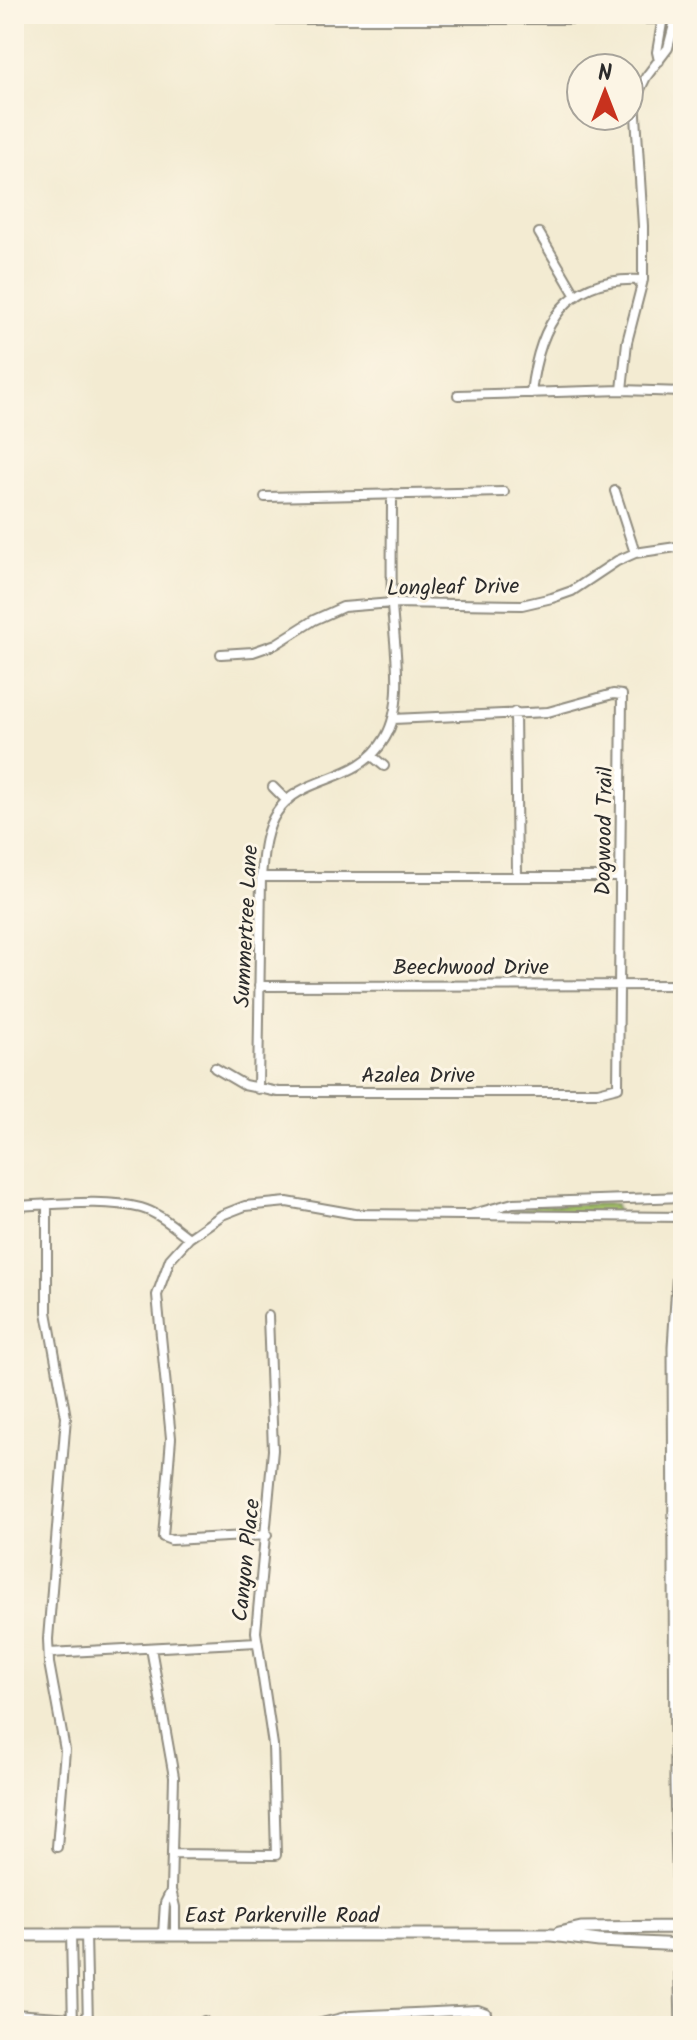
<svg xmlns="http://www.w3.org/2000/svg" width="697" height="2040" viewBox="0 0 697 2040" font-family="Kalam,sans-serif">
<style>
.grass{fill:url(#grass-dots);stroke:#677649;stroke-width:2}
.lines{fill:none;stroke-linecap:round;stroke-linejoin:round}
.minor-casing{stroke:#8f8b7e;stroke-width:12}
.secondary-casing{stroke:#8f8b7e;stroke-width:15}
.primary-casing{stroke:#8f8b7e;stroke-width:16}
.minor{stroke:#fff;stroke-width:8}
.secondary{stroke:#fff;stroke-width:11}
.primary{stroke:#fff;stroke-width:12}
.labels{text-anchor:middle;stroke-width:6;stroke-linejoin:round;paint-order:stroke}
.street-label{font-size:22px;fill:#2b2b2b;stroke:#fcf5e5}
</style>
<defs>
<pattern id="grass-dots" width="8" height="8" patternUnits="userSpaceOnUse" patternTransform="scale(2)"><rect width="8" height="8" fill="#a3c067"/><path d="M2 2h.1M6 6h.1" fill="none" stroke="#859c55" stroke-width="1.8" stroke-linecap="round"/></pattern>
</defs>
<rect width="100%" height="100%" fill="#fcf5e5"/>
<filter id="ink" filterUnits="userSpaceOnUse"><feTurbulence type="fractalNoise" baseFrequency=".0125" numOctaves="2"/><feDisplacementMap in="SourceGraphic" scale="16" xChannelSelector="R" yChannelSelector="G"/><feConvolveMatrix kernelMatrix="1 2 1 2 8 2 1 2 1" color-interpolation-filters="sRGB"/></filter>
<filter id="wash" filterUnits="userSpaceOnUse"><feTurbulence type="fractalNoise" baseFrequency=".006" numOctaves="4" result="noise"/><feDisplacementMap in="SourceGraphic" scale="32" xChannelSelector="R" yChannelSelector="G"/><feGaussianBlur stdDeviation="1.8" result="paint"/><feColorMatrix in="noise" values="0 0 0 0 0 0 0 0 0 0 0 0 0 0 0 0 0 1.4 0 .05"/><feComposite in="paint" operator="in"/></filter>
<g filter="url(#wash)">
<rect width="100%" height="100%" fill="#f3ebd2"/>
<path class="grass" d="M616,1204L617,1214L512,1212L541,1205Z"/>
</g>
<g filter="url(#ink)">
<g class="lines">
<defs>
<path id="minor" d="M659,61L657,52L663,17
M539,233L576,296
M622,390L627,342L643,280V226L635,100L646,77L668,48L676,17
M531,393C539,324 566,275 643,280
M458,395L622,390L683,392
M615,491L635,553
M265,497L504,492
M221,654L253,652L276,644L314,620L343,607L392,603L522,605L552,598L572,591L617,561L635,553L683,546
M515,712L517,877
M372,756L384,766
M273,787L287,801
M261,877H619
M259,986L683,985
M215,1068L244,1085L278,1092H598L618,1087L622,695L613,694L548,712L393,719
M258,1089L261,877C263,856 264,831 277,812C303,773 358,785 385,738C406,703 394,644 392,605C391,568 392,531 392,494
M47,1205V1312L66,1417L48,1639L49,1663L65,1750L57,1847
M14,1206C52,1205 104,1198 141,1208C159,1213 174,1227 189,1238
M473,1214L513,1203L683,1197
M267,1535L171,1540L163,1537L171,1438L157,1295L170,1259L189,1238L222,1215L245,1206L287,1202L355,1214L683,1217
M151,1648L174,1777L171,1890L175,1907V1934
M49,1653L257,1642
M172,1854L276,1855L273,1745L256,1632L273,1450L268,1316
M71,1934L73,2026
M86,1934L88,2026
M163,1934L165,1903L171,1891
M14,2014L88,2019
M204,2026V2021
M309,2026L350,2016L478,2010L486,2013L488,2026"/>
<path id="secondary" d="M559,1933L581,1928L683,1927
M14,1935H551L599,1941L683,1945
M682,2026L676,1784L674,1347L683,1206"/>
<path id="primary" d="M254,14L263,17H683"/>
</defs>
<use href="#minor" class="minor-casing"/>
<use href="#secondary" class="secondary-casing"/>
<use href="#primary" class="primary-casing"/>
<use href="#minor" class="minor"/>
<use href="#secondary" class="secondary"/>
<use href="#primary" class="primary"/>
</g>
</g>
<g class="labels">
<g class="street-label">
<text transform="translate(453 586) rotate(-1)" y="8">Longleaf Drive</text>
<text transform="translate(603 831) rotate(-89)" y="8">Dogwood Trail</text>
<text transform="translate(245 926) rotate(-87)" y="8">Summertree Lane</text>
<text x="471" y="974">Beechwood Drive</text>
<text x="418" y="1082">Azalea Drive</text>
<text transform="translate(245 1560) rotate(-84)" y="8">Canyon Place</text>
<text x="282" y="1922">East Parkerville Road</text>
</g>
</g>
<rect width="697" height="2040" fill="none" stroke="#fcf5e5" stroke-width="48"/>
<g transform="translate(605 92)"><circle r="38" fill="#fcf5e5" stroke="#a8a49b" stroke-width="2"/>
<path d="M0-6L14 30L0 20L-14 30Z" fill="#c8321e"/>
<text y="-12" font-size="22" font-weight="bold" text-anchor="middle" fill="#2b2b2b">N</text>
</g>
</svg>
